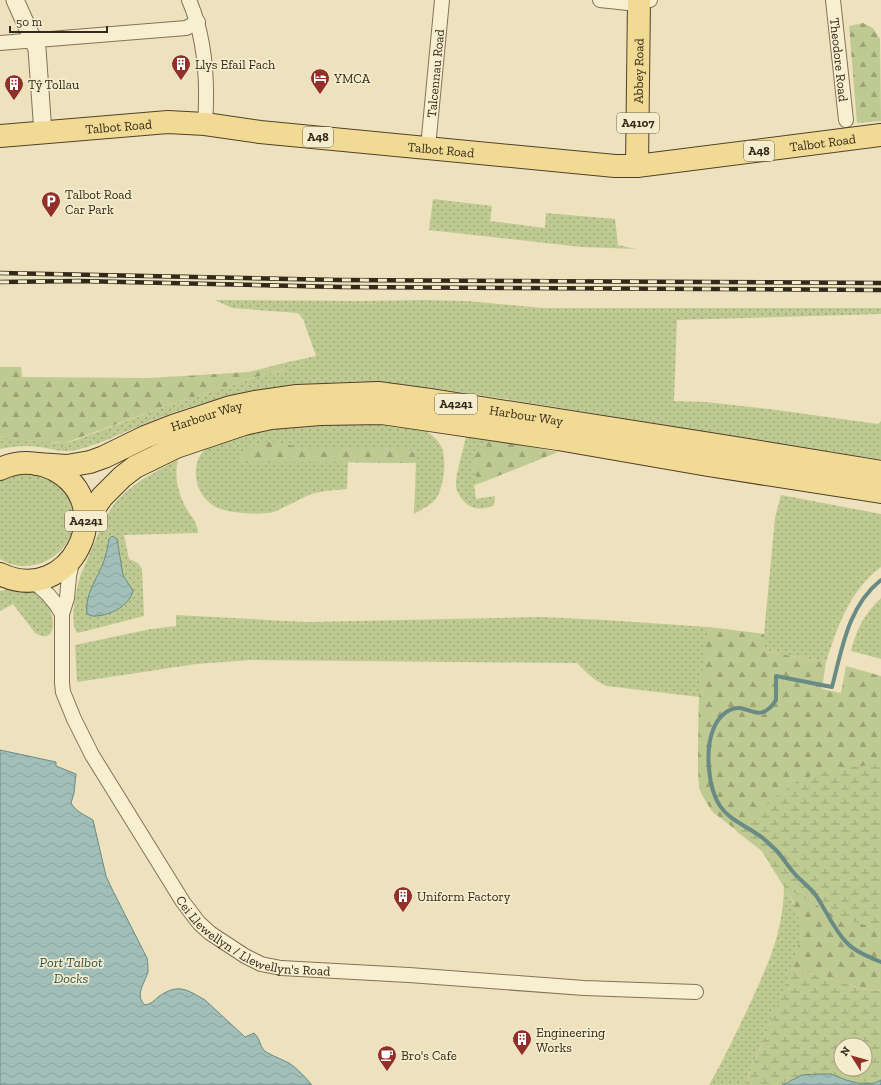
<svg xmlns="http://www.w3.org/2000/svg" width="881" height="1085" viewBox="0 0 881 1085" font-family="'Zilla Slab',serif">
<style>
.grass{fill:url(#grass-dots);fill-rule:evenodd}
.forest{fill:url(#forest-firs)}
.wetland{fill:url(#wetland-marsh);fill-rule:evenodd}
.water{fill:url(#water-waves);stroke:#698b85}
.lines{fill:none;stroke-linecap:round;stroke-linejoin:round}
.stream{stroke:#698b85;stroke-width:4}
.minor-casing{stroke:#847257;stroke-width:16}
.tertiary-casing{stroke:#847257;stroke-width:19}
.primary-casing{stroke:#51402b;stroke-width:24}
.minor{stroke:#f8efd0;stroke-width:14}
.tertiary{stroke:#f8efd0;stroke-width:17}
.primary{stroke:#f1db94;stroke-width:22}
.rail-casing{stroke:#33291b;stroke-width:4.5}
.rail{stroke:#f4eccc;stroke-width:3;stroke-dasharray:9;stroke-linecap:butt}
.labels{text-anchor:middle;stroke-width:3.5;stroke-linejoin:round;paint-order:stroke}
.shield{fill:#f4eccc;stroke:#6d6450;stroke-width:1}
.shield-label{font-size:12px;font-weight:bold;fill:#33291b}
.street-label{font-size:13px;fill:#33291b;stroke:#f4eccc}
.poi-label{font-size:13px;fill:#33291b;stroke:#f4eccc;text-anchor:start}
.water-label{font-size:14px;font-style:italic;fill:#2a5353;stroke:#f4eccc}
</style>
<defs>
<pattern id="grass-dots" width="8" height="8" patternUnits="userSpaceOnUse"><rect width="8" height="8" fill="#bfca92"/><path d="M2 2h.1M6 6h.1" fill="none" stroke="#9ca476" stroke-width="1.8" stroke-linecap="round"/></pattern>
<pattern id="forest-firs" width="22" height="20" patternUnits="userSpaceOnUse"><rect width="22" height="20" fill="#bfca92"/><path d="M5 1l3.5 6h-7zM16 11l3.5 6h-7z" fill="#9ca476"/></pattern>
<pattern id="wetland-marsh" width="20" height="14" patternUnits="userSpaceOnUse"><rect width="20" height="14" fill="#bfca92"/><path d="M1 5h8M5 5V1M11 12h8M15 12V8" fill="none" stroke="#9ca476"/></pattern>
<pattern id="water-waves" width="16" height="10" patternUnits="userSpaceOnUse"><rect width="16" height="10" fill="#a1beb8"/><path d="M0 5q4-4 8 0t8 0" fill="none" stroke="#8ba39e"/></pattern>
</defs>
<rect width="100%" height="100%" fill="#ede2bd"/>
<path class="grass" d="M433,199L492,206L490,221L545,228L546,213L615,219L618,245L636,249L582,247L429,230Z
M215,300L361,301L423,300L467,301L542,308H881V314L677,320L674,401L706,402L769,409L878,424L881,421V459H878C774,443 670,427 567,409C524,402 481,395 438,389C408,385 379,381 349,382C286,384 222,394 164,416C134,427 106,443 76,450C63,453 52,449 40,447C27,445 13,446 0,449V437L56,443H65L73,441L166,406L262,375L285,370L284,363L316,356L303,319L298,313L232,308Z
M327,419L421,427C428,432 435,437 440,444C448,457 444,489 435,500C429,506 421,510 414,514L416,463L348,462L347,489L325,491L311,494L274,512C258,515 228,514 214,506C195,495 189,465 205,449C212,443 221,439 229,436Z
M466,436L492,440L489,441L473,470L481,483L474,485L476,499L495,496L494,505C486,509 478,510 470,506C463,503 457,493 456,486C455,477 464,447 466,436Z
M178,460C174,476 178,491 185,506C189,514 199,524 198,533L124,535L129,559L138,563L142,569L144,616L78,633C68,627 77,585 81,574C90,554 98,532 109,512C123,488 154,472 178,460ZM109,539L118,543L123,575L133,591C132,596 130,598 126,602C113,615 104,612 87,611L92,588L105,558Z
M41,472C48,477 57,482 63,488C66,491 67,496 69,499C90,542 39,583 0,559V478L4,475Z
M781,495L881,514V567C849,591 838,626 826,662L763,651L881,764L720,818L712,811L707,803L699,787L698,764L699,697L607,686C594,681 586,672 577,663L250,660L196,664L77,682L75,645L151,629L176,626V615L307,622L541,617L605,620L708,627L764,634L775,518Z
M13,588C18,589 24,589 29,590C59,600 61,649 35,633L13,604L0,611V591Z
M881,598V659L851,651C857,629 864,614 881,598Z
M784,887C793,901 802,917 801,935C799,954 786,984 779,1002C767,1030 756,1057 745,1085H709C724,1059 736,1033 749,1006C768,964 783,934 784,887Z"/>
<path class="forest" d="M863,23L873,28L880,39L881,121L857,123L849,26Z
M284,363L285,370L262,375L166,406L65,443L44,442L0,437V367H21L22,377L150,378L249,372Z
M492,440L558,452L481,483C478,478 473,473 473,468C471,458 482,442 492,440Z
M266,442H276L308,449H408C415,451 415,456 416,463L299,462L246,463L240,460V456L247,448Z
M708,627L764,634L763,651L826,662L822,689L841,693L846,666L881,676V764L856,768L881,929V991L867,990L792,968L801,935L800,923L793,901L762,851L712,811L702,795L699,787L698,764L699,697Z"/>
<path class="wetland" d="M881,764V930L836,916L784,887L762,851L736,831L753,817L769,801L786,789L806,778L823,772L835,769Z
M792,968L867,990L881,991V1080L875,1083L862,1084L846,1080L831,1074L787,1081L782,1085H745ZM841,1045H865V1069H841Z"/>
<path class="water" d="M112,536L117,539L123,575L133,591C129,607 107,617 92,616L87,614C84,593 100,576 105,557C107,551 108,545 109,539Z
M0,750L56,762V766L76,774L74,793L71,803C76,812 85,815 93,820L106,876L112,889L147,958C148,963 148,967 148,972C145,983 134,995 145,1005C151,1004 154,1001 158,997C178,983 186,989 205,1000L245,1037L254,1033C262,1041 259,1047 266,1052C273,1056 281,1059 289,1063C298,1069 305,1077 312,1085H0Z
M818,1074H831L846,1080L862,1084L875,1083L881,1080V1085H782L802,1075Z"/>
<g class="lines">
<path class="stream" d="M881,580C848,606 842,649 832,687L776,676V700C773,705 769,710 763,712C756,715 747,709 740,708C727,707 717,719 713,730C705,750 708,788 720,806C731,822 750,827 764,839C768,842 771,846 775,849C782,856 787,865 794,873C801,881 811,888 817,897C827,912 834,930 847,943C856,952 869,957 881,962"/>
<defs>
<g id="minor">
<path d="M189,0C206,39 208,82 205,124"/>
<path d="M600,0L628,3L650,0"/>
<path id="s1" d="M833,0L846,120"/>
<path d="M0,43L186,28L198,22"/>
<path id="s2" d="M428,147L442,0"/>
<path id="s3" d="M73,558L69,576L67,598L62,614V683L63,692L74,719L92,755L183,902L199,923L210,933L245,956L261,964L281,968L409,975L584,988L696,992"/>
<path d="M30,580C45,589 54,599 62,614"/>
</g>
<path id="tertiary" d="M15,0L37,49L43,133"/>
<g id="primary">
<path id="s4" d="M0,136L168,122L205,124L260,132L615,166H637L881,135"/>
<path id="s5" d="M637,166L639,0"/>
<path id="s6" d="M37,464L67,466L90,462L104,457L145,437L173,426L231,407L255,402L297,396L378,393L430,400L711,444L881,472"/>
<path d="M0,469C17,461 36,461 53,469C122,504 70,608 0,574"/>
<path d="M86,520L102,497L122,477L135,467L176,447L244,424L271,418L320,414L382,413L558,439L708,465L881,492"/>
</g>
</defs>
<use href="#minor" class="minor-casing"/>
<use href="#tertiary" class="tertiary-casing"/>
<use href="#primary" class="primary-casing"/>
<use href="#minor" class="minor"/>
<use href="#tertiary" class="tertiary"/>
<use href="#primary" class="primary"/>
<defs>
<path id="rail" d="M0,273L340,280L881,283
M0,282L79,281L340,287L881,290"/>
</defs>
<use href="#rail" class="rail-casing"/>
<use href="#rail" class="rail"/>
</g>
<defs>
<symbol id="building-pin" viewBox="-11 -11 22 30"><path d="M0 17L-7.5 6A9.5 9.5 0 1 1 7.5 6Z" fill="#922f28" stroke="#f4eccc"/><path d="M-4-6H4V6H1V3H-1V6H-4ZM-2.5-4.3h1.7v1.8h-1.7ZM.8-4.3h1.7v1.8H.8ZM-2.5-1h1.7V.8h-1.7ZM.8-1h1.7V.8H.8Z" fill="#fff"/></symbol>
<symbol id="hotel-pin" viewBox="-11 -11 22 30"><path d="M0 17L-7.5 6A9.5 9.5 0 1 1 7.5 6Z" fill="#922f28" stroke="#f4eccc"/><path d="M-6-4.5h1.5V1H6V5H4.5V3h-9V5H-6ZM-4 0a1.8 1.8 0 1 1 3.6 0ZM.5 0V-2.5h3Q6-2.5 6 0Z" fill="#fff"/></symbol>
<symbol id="parking-pin" viewBox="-11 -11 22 30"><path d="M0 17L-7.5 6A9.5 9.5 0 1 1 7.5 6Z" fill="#922f28" stroke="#f4eccc"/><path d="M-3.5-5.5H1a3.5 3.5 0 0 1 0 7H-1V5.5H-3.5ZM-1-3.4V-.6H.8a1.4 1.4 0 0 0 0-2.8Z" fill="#fff"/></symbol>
<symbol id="cafe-pin" viewBox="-11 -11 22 30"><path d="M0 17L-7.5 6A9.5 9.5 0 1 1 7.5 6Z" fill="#922f28" stroke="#f4eccc"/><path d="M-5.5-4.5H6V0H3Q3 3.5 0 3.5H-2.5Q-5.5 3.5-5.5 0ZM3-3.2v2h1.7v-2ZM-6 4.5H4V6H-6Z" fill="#fff"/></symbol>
</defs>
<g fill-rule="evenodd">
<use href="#building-pin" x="170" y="53" width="22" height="30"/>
<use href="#hotel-pin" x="309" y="67" width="22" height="30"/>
<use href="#building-pin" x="3" y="73" width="22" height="30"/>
<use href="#parking-pin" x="40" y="190" width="22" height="30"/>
<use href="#building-pin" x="392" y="885" width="22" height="30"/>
<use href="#building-pin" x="511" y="1028" width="22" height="30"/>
<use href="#cafe-pin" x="376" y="1044" width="22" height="30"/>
</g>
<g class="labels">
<g class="shield">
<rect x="617" y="113" width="42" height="20" rx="3"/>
<rect x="303" y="127" width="30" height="20" rx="3"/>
<rect x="744" y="141" width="30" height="20" rx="3"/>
<rect x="435" y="394" width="42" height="20" rx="3"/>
<rect x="65" y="511" width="42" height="20" rx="3"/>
</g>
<g class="shield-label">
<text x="638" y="127">A4107</text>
<text x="318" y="141">A48</text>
<text x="759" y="155">A48</text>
<text x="456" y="408">A4241</text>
<text x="86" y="525">A4241</text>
</g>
<g class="street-label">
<text dy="5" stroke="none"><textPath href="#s1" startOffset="60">Theodore Road</textPath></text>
<text dy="5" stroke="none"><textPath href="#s5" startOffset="95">Abbey Road</textPath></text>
<text dy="5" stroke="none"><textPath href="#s2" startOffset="74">Talcennau Road</textPath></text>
<text dy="5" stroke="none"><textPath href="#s4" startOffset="119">Talbot Road</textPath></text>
<text dy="5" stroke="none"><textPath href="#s4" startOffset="827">Talbot Road</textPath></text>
<text dy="5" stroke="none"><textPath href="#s4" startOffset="443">Talbot Road</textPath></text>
<text dy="5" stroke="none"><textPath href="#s6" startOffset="503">Harbour Way</textPath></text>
<text dy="5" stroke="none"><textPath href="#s6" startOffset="179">Harbour Way</textPath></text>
<text dy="5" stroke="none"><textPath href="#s3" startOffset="460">Cei Llewellyn / Llewellyn's Road</textPath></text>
</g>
<g class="poi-label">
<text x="195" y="69">Llys Efail Fach</text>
<text x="334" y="83">YMCA</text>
<text x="28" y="89">Tŷ Tollau</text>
<text x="65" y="199">Talbot Road<tspan x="65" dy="15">Car Park</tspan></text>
<text x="417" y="901">Uniform Factory</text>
<text x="536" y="1037">Engineering<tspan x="536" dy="15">Works</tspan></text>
<text x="401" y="1060">Bro's Cafe</text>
</g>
<g class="water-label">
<text x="71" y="967">Port Talbot<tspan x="71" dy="16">Docks</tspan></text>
</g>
</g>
<g transform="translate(853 1057) rotate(307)"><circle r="19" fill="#f4eccc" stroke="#a79e85"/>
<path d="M0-3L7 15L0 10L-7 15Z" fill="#922f28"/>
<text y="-6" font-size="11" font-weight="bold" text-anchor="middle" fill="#33291b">N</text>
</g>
<path d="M10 26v6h97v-6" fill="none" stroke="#33291b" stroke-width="2"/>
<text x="16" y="26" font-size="12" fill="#33291b" stroke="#f4eccc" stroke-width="3" paint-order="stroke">50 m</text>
</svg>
